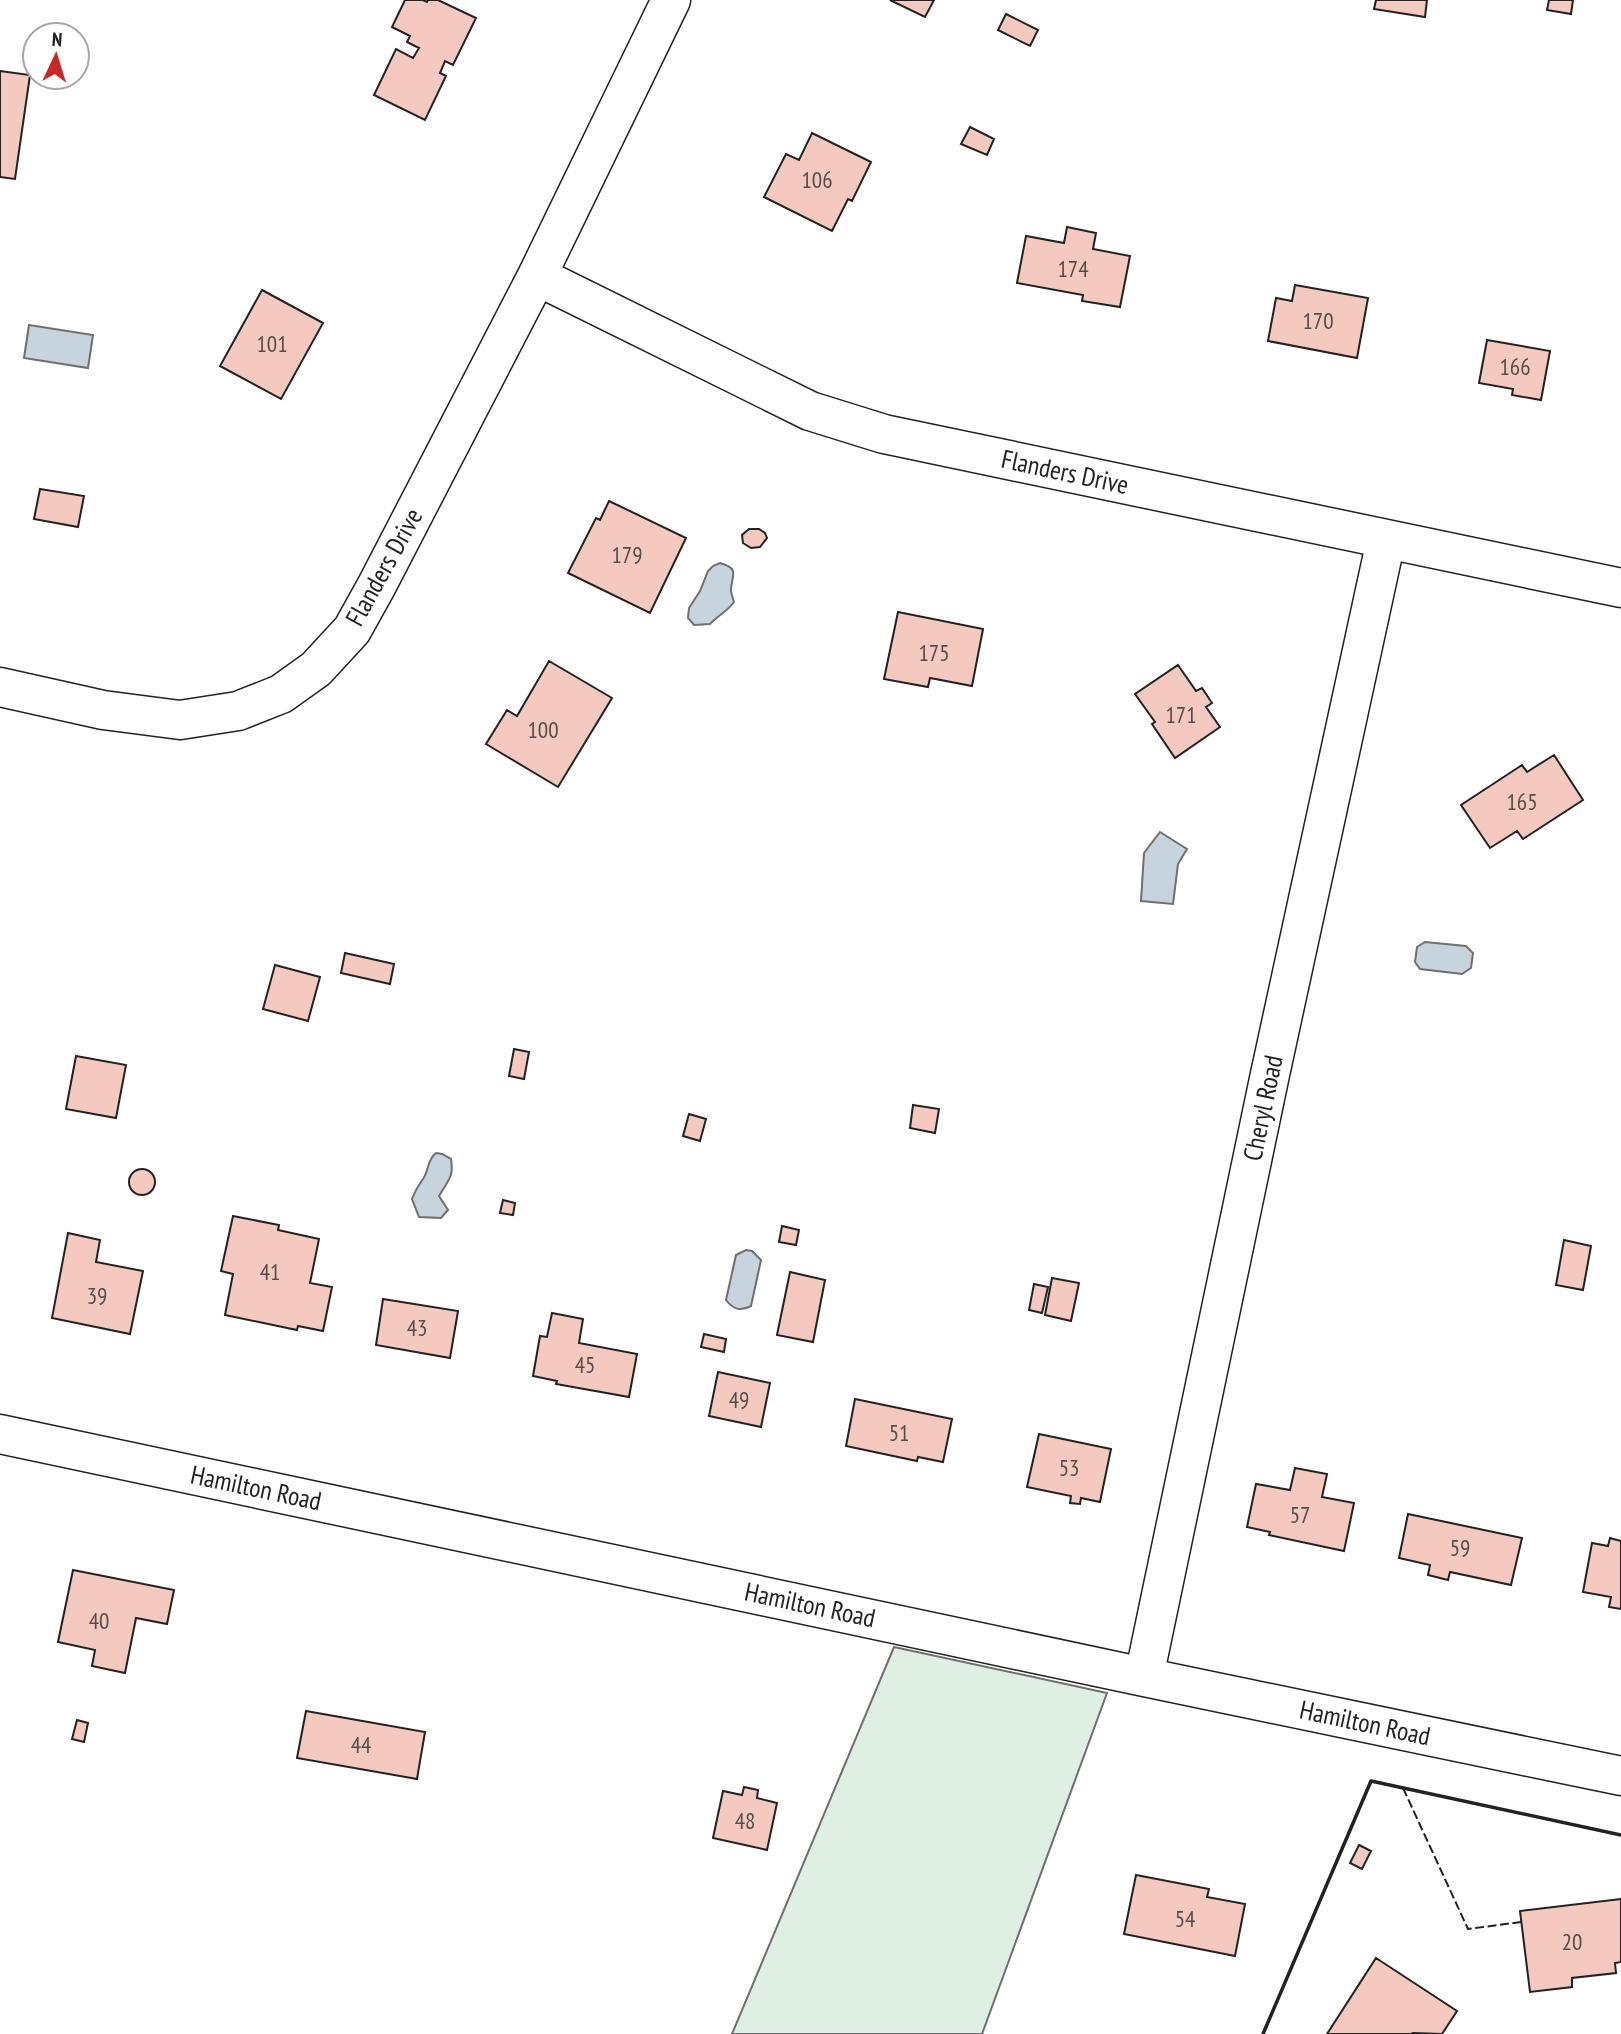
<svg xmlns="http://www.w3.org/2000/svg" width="1621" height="2034" viewBox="0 0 1621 2034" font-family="'PT Sans Narrow',sans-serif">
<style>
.green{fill:#e0efe3;stroke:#6f6f6f;stroke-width:2}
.water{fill:#c7d3dd;stroke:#6f6f6f;stroke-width:2}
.building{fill:#f3c9c0;stroke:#222;stroke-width:2}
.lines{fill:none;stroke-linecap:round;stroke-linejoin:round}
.minor-casing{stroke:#222;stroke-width:41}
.minor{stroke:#fff;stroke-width:38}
.fence{stroke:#222;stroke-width:2;stroke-dasharray:9 3.5;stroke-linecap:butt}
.wall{stroke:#222;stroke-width:3.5}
.labels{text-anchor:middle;stroke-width:5;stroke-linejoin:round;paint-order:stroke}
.number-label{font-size:23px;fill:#564c4a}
.street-label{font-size:26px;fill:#222;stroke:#fff}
</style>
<rect width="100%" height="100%" fill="#fff"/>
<path class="green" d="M894,1647L1107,1693L982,2034H732Z"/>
<path class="water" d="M29,325L93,335L88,368L24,358Z
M720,563C741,569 731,576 731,590C731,594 733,598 734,602C727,612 718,615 710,624L694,625L688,618L689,608L700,591L708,571L713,566Z
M1160,832L1187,849L1178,864L1173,904L1141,901L1144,853Z
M1425,942L1466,946L1473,953L1471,968L1462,974L1420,969L1415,962L1417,947Z
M436,1153L442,1154L451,1159C454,1178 448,1180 439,1196L448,1210L441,1218L419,1217L412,1199C415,1191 418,1186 423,1179C429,1170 427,1160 436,1153Z
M746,1250L752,1251L761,1260L751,1306C740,1312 733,1309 726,1300L736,1255Z"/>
<path class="building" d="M405,0H423L427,2L428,0H438L476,18L453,65L445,61L440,73L446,76L425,120L374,95L396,49L413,58L419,48L407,42L410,36L392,27Z
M890,0H934L925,17Z
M1376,0H1427L1425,17L1374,9Z
M1549,0H1573L1571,14L1547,10Z
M1006,14L1038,30L1030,46L998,30Z
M0,71L30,75L15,179L0,177Z
M970,127L994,139L987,155L961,144Z
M812,133L871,162L852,201L848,199L832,231L764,197L786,154L799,160Z
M1067,227L1096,233L1093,249L1130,256L1120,307L1082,301L1083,295L1017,283L1026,236L1064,243Z
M1295,285L1368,298L1357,358L1268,341L1276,298L1292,301Z
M262,290L323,323L281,399L220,366Z
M1487,340L1550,351L1541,400L1512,395L1513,389L1479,383Z
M40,489L84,496L78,527L34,519Z
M609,501L686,538L650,613L568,573L596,518L600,520Z
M749,529H759L765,533L767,538L760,547L751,548L743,543L742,535Z
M898,612L983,629L972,686L930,678L928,687L884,679Z
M549,661L612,698L558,787L486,744L507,710L517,716Z
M1178,665L1196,691L1202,688L1212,703L1206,707L1220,727L1175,758L1152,724L1155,722L1135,694Z
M1554,755L1583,800L1523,839L1517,831L1490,848L1461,805L1522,765L1527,772Z
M345,953L394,964L390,984L341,973Z
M275,965L320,977L308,1021L263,1009Z
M514,1049L529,1052L524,1079L509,1076Z
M76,1056L126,1065L116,1118L66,1109Z
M913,1105L939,1109L935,1133L910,1128Z
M689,1114L706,1119L700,1141L683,1136Z
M129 1182a13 13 0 1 1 26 0a13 13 0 1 1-26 0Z
M503,1200L515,1203L513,1215L500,1213Z
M233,1216L279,1225L278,1230L319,1239L310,1283L332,1287L323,1331L298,1326L297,1330L225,1315L233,1274L221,1271Z
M782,1226L799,1230L796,1245L779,1242Z
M68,1233L100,1240L96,1262L143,1271L130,1334L52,1318Z
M1564,1240L1591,1246L1583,1290L1556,1285Z
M790,1272L825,1280L813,1342L777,1335Z
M1052,1278L1079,1283L1071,1321L1045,1315Z
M1034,1284L1048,1287L1042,1313L1029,1310Z
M383,1299L458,1311L450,1358L376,1345Z
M552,1313L583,1319L579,1343L637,1354L629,1397L556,1384L557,1381L533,1376L540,1336L547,1337Z
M704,1334L726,1339L724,1352L701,1347Z
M718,1372L770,1383L761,1427L709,1416Z
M855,1399L952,1419L943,1462L918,1457L917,1461L846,1446Z
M1039,1434L1111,1449L1100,1502L1081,1498L1080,1504L1070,1503L1071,1496L1027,1487Z
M1295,1468L1327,1474L1322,1497L1354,1503L1344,1551L1269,1535L1270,1532L1247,1527L1256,1484L1290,1490Z
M1408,1514L1522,1538L1511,1585L1450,1572L1448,1580L1428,1575L1430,1565L1399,1558Z
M1610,1538L1621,1541V1609L1609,1607L1611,1597L1583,1592L1592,1543L1608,1546Z
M73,1570L174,1590L167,1624L136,1618L125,1673L92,1666L95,1650L58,1642Z
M306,1711L425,1732L417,1779L297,1758Z
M77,1720L88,1723L84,1742L72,1739Z
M744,1787L758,1790L757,1798L777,1803L767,1850L713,1838L723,1791L742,1795Z
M1359,1845L1371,1851L1362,1869L1350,1863Z
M1136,1875L1209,1889L1207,1897L1245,1904L1235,1956L1124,1934Z
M1621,1899V1962L1615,1963L1616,1973L1572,1978V1987L1530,1992L1520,1911Z
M1376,1958L1457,2011L1442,2034L1413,2033L1411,2034H1327Z"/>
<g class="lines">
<defs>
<path id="minor" d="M537,276L810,411L884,434L1621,588
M0,687L103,710L180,720L238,711L281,694L316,669L352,630L377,585L537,276L671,0
M0,1434L1144,1677L1621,1776
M1144,1677L1269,1079L1386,540"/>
</defs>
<use href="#minor" class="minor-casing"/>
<use href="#minor" class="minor"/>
<path class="fence" d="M1403,1788L1468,1929L1521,1922"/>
<path class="wall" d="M1263,2034L1371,1781L1621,1835"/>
</g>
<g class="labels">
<g class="number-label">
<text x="817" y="188">106</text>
<text x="1073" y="277">174</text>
<text x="1318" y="329">170</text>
<text x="272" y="352">101</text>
<text x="1515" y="375">166</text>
<text x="627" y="563">179</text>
<text x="934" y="661">175</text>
<text x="1181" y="723">171</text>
<text x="543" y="738">100</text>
<text x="1522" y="810">165</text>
<text x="270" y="1280">41</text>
<text x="97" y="1304">39</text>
<text x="417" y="1336">43</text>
<text x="585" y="1373">45</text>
<text x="739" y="1408">49</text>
<text x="899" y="1441">51</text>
<text x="1069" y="1476">53</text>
<text x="1300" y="1523">57</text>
<text x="1460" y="1556">59</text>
<text x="99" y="1629">40</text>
<text x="361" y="1753">44</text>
<text x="745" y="1829">48</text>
<text x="1185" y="1927">54</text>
<text x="1572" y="1950">20</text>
</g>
<g class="street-label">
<text transform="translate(1065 472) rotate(12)" y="9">Flanders Drive</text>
<text transform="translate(384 567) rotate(-61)" y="9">Flanders Drive</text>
<text transform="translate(1263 1108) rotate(-78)" y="9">Cheryl Road</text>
<text transform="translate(256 1488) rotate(12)" y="9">Hamilton Road</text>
<text transform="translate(810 1605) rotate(12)" y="9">Hamilton Road</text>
<text transform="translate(1365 1723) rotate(12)" y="9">Hamilton Road</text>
</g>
</g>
<g transform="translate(56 56) rotate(4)"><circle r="33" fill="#ffffff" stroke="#a7a7a7" stroke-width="2"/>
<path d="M0-5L12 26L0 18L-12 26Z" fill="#c62828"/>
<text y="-10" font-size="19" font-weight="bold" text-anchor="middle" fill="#222222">N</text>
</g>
</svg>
